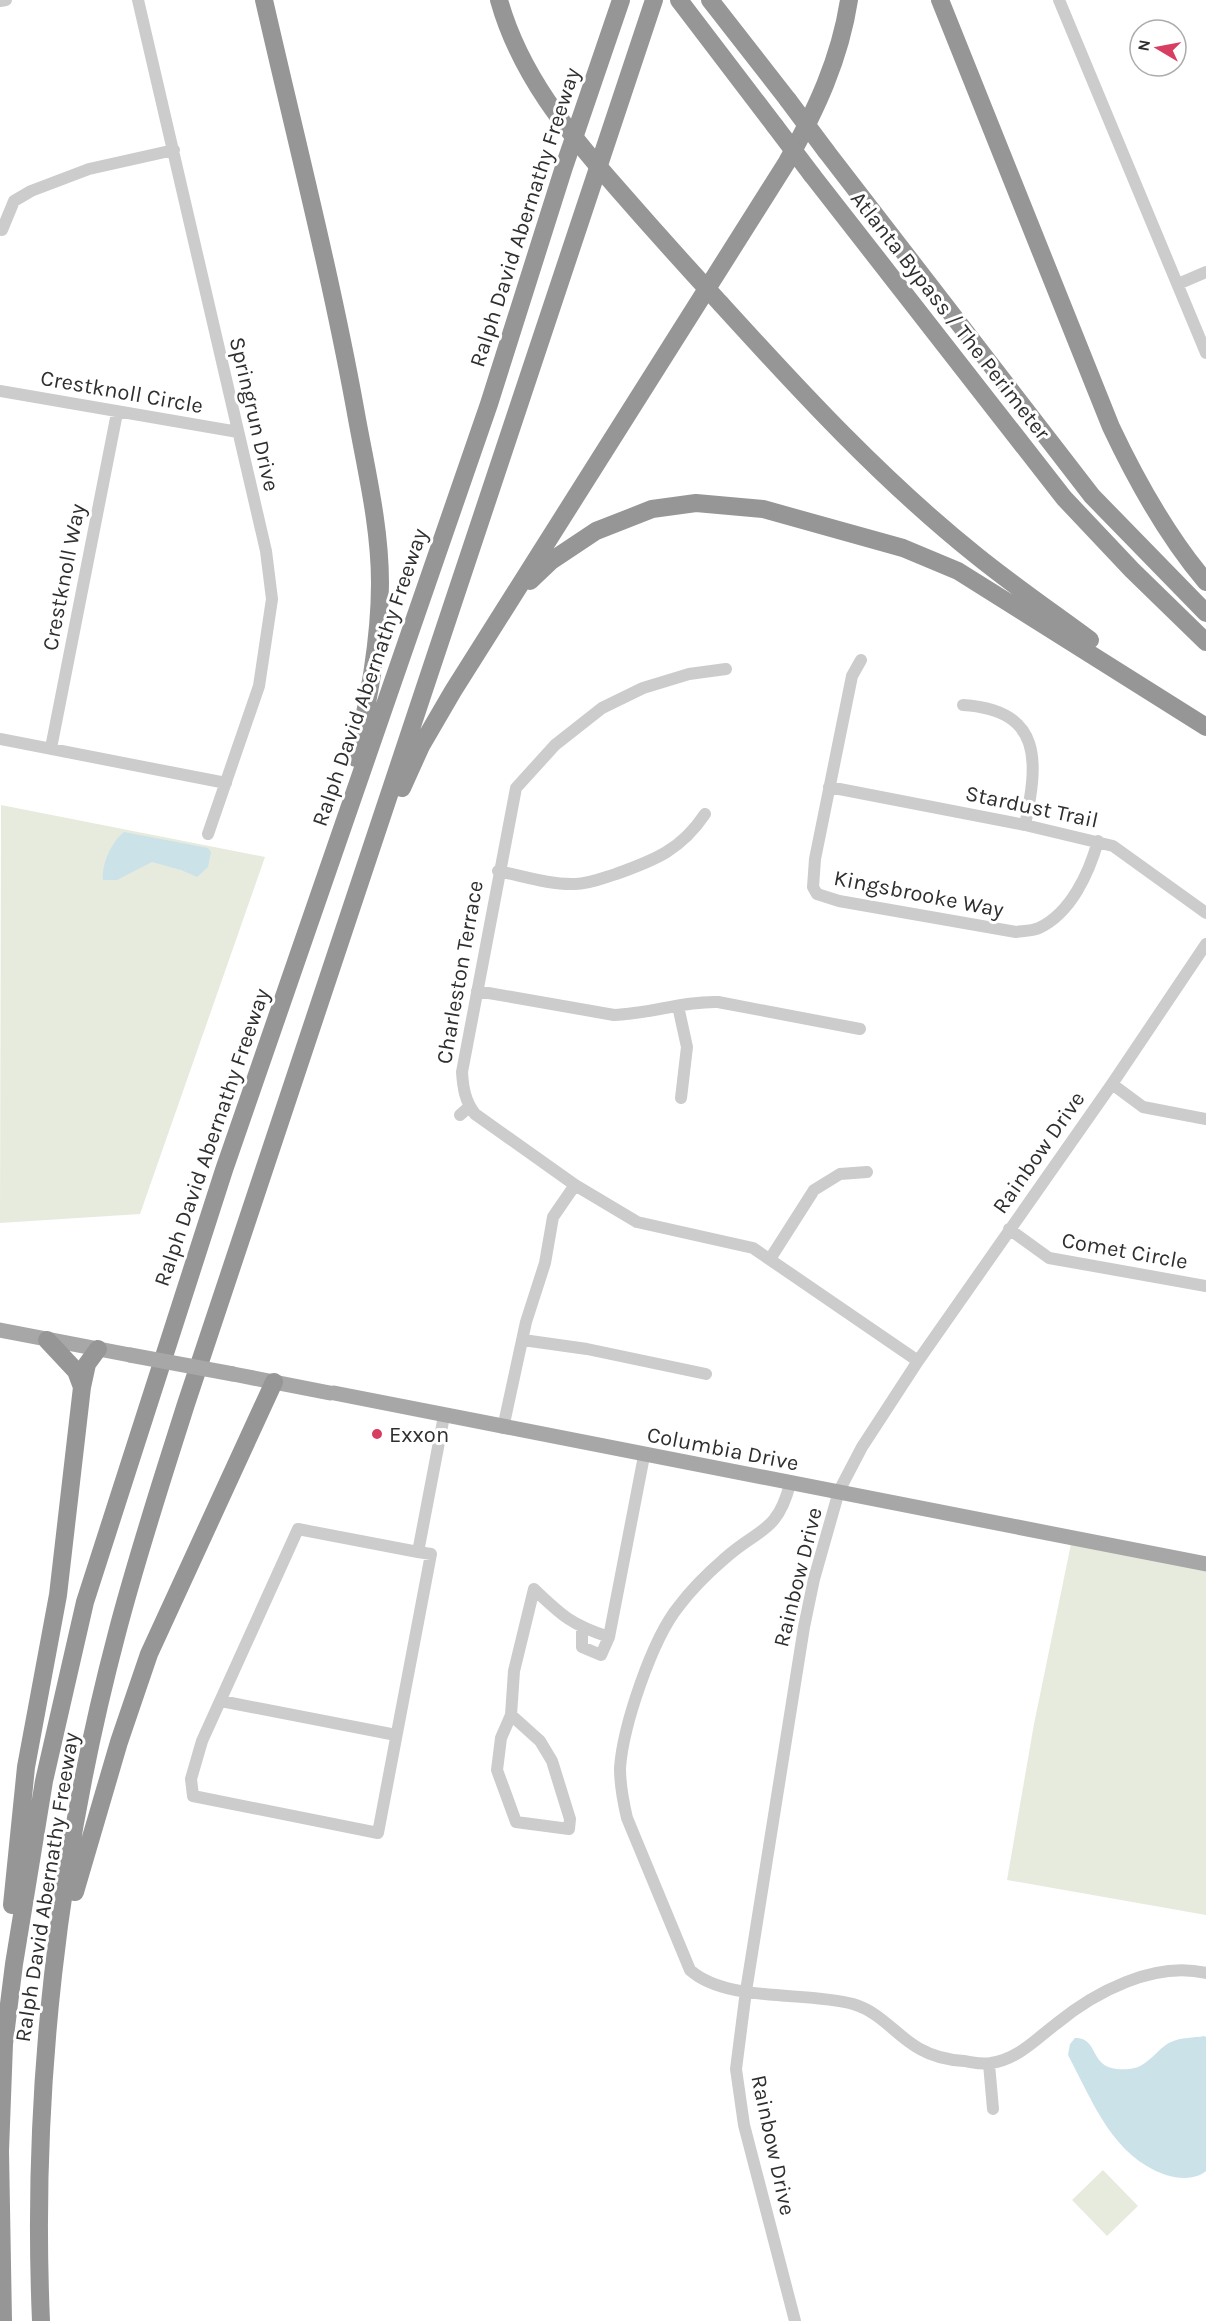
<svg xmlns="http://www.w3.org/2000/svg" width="1206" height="2321" viewBox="0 0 1206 2321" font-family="Karla,sans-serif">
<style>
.green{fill:#e7ebde}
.water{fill:#cbe2e9}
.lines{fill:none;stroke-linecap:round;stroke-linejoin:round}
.minor{stroke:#ccc;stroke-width:12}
.major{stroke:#a7a7a7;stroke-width:15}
.highway{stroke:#969696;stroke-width:18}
.major-bridge{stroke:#a7a7a7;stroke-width:15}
.highway-bridge{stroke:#969696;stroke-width:18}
.poi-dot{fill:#d83e62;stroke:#fff;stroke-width:2}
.labels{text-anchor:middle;stroke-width:6;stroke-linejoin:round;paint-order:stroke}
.street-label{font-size:22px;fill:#2f2f2f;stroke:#fff}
.poi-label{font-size:22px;fill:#2f2f2f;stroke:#fff;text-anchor:start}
</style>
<rect width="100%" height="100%" fill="#fff"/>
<path class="green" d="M1,805L265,857L140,1214L0,1223Z
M1072,1539L1206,1568V1915L1007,1880L1034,1724Z
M1103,2170L1138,2206L1107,2236L1072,2200Z"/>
<path class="water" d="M124,832L208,848L211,852L208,867L197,877L181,870L152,862L117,880H103C101,865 112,841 124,832Z
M1204,2036L1206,2037V2171C1195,2180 1180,2179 1166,2175C1113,2157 1093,2102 1068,2055L1070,2044L1075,2038C1102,2038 1086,2073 1129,2069C1148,2068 1157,2048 1171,2042C1181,2037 1194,2038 1204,2036Z"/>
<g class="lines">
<path class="minor" d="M138,0L266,551L272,599L259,686L208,834
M1059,0L1206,353
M0,1L6,0
M2,230L14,201L31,191L89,169L174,150
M1178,284L1206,272
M0,391L238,432
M861,660L852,676L815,859L813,887L817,894L839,901L1016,932C1023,931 1032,931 1039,928C1071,913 1089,873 1098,841
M726,669L689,674L643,688L602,708L555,745L516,788L462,1072C463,1088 465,1101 475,1114L575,1185L637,1222L753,1248L918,1361
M963,705C1044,710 1038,763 1025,825
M0,739L226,783
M51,748L117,413
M829,787L1025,825L1113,846L1206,913
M498,871C523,876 550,885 575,884C589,884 603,878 616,874C655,860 681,850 705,814
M477,991L614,1015C649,1014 683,1001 718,1002L860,1029
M678,1006L687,1047L681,1098
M1112,1084L1143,1107L1206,1119
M460,1115L469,1107
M1009,1229L1049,1258L1206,1286
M770,1259L814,1190L840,1174L867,1172
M523,1340L587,1349L706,1374
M503,1428L526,1322L545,1263L553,1217L575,1185
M790,1484C777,1534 758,1528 723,1560C708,1573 691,1590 679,1606C652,1639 623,1726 620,1768C620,1786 623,1801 627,1818L690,1970C727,2003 806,1991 853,2004C881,2012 896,2036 920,2049C934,2057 948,2060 964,2061C972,2062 982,2065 991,2063C1018,2059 1035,2040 1056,2024C1095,1992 1154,1961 1206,1973
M418,1552L431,1554L378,1833L193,1796L191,1779L202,1741L298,1529L418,1552L444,1416
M582,1628V1647L601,1655L609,1637
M221,1701L396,1735
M511,1715L540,1741L552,1761L570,1819L569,1829L516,1822L497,1770L501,1738L511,1715L514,1671L534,1589C562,1616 572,1625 609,1637L644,1456
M989,2064L993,2109
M795,2321L744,2125L736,2069L746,1991L804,1627L814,1579L839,1491L862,1447L918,1361L1112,1084L1206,944"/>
<path class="major" d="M0,1330L130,1355
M233,1374L330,1393
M334,1393L1206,1564"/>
<path class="highway" d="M264,0C295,136 330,271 355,408C365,465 380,524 380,583C380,643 368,700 356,758
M679,0L775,126
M710,0L788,100
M940,0L1111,427C1137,482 1167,536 1206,582
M826,151L1092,496L1206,613
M812,175L1064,498L1132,570L1206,642
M721,304C801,392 883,481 977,556C1013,585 1052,612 1090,640
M530,581L551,561L596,531L652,509L696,503L763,509L903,548L958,571L1206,727
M402,788L421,746L453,691L787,162C816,110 840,59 849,0
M82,1387L87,1364L98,1349
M75,1892L119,1742L149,1654L274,1382
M12,1905L26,1767L58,1595L82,1387L76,1371L47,1340
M3,2321L0,2151L4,2044L14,1964L44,1781L85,1602L224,1170L489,404L564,167L621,0
M41,2321C31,2090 58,1856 117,1633C137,1556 162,1480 186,1404L654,0"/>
<path class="major-bridge" d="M130,1355L233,1374"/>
<path class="highway-bridge" d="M499,0C520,75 567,131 617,188C651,227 686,266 721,304
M788,100L826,151
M775,126L812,175"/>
</g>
<circle class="poi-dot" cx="377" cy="1434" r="6"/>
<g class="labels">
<g class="street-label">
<text transform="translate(524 217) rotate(-72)" y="8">Ralph David Abernathy Freeway</text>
<text transform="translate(951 315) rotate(52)" y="8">Atlanta Bypass / The Perimeter</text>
<text transform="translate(122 391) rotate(10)" y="8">Crestknoll Circle</text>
<text transform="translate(255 414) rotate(77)" y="8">Springrun Drive</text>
<text transform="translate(63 577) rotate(-79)" y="8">Crestknoll Way</text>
<text transform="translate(369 677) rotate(-71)" y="8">Ralph David Abernathy Freeway</text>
<text transform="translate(1032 806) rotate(12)" y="8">Stardust Trail</text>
<text transform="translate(919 893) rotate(11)" y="8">Kingsbrooke Way</text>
<text transform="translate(459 972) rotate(-80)" y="8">Charleston Terrace</text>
<text transform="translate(211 1137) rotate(-71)" y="8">Ralph David Abernathy Freeway</text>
<text transform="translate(1038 1152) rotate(-55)" y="8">Rainbow Drive</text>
<text transform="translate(1125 1250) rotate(10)" y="8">Comet Circle</text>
<text transform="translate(723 1448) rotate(11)" y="8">Columbia Drive</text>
<text transform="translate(797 1577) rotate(-76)" y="8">Rainbow Drive</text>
<text transform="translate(46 1887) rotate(-81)" y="8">Ralph David Abernathy Freeway</text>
<text transform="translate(774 2145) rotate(78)" y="8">Rainbow Drive</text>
</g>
<g class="poi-label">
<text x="389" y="1442">Exxon</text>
</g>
</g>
<g transform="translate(1158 48) rotate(280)"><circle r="28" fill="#ffffff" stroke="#acacac" stroke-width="1.5"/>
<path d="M0-4.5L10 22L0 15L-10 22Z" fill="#d83e62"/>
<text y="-9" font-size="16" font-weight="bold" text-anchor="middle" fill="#2f2f2f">N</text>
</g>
</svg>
